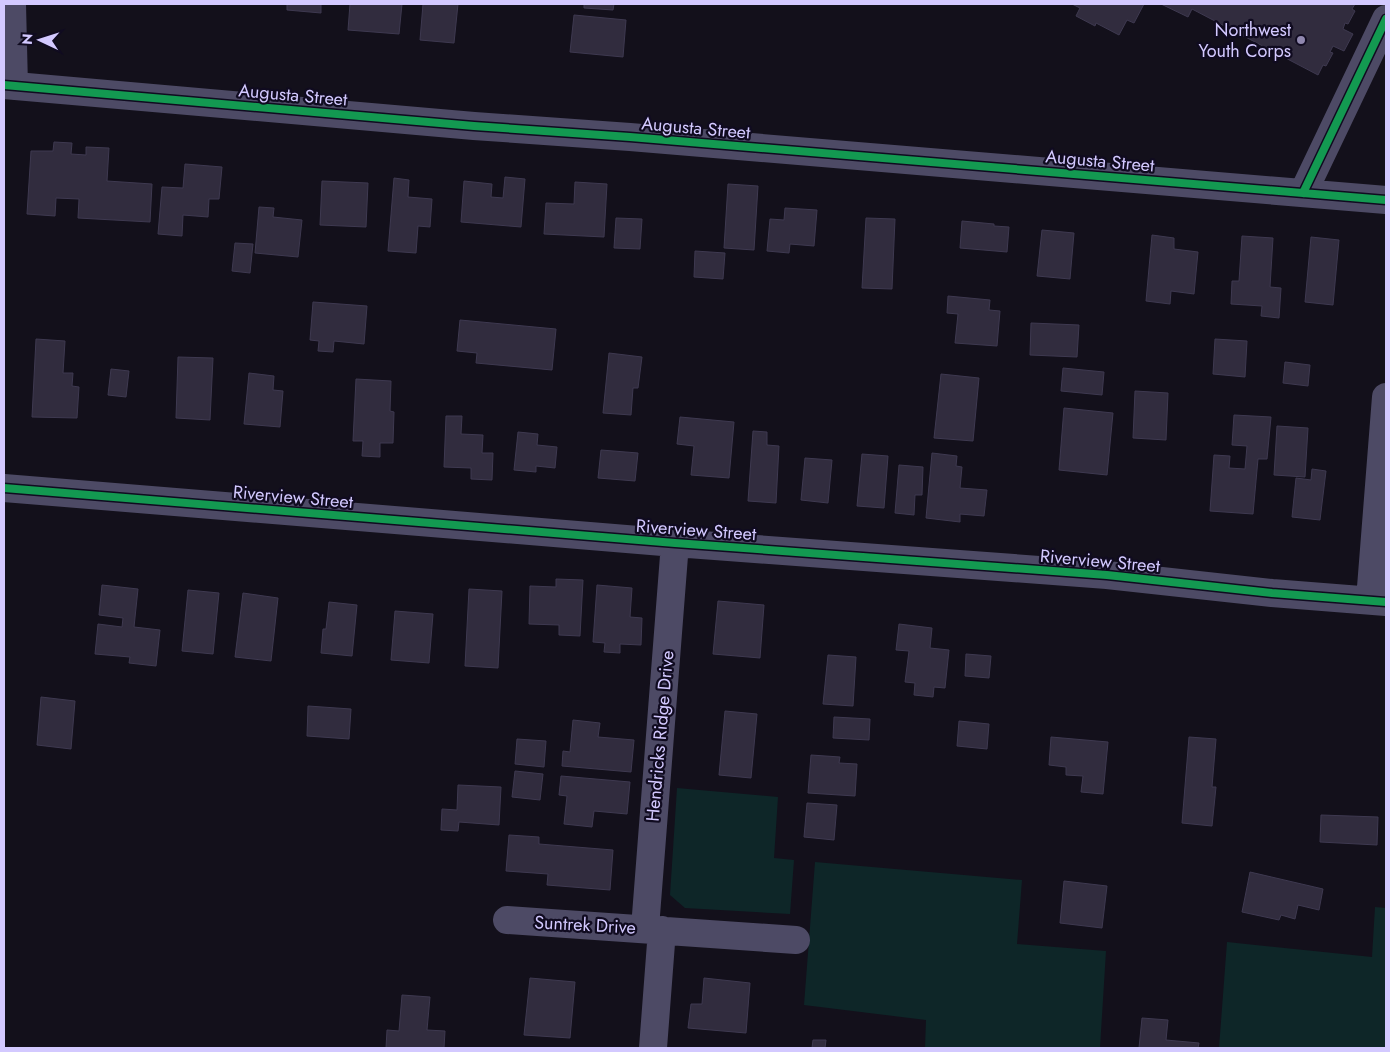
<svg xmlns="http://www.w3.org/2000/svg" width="1390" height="1052" viewBox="0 0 1390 1052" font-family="Jost,sans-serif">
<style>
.green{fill:#0e2628}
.building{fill:#312c3e;stroke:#3e3950}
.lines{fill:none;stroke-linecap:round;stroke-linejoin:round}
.minor{stroke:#4d4a65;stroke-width:28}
.cycleway-casing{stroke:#100b20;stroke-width:11}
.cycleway{stroke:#139951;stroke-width:8}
.poi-dot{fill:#9088af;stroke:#100b20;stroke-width:2}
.labels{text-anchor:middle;stroke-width:4.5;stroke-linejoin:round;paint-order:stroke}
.poi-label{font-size:18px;fill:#d3c9ff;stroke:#100b20;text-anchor:end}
.street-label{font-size:18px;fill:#d3c9ff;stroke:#100b20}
</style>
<rect width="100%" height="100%" fill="#13101b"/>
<path class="green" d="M677,788L778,797L774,858L794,860L790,914L685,908L670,895Z
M815,862L1022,880L1017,944L1106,951L1100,1048H925L926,1020L804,1005Z
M1375,907L1386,908V1048H1219L1227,942L1372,957Z"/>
<path class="building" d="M287,4H321V13L287,10Z
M350,4H402L399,34L348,30Z
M423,4H458L454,43L420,40Z
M584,4H614L613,10L584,8Z
M1072,4H1144L1134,23L1127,20L1119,35L1096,23L1095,26L1076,16L1080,8Z
M1161,4H1355L1352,9L1355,11L1348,24L1345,23L1343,29L1353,34L1344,51L1333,46L1330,52L1333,53L1326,66L1323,65L1318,75L1192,9L1188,17Z
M574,15L626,20L623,57L570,52Z
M54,142L72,143L71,154L86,155V147L109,148L107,181L152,184L150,222L78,218L79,199L56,198L55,216L27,214L31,151H53Z
M185,164L222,167L219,199H209L208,217L183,215L182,236L158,234L162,187L183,188Z
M505,177L525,179L521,227L461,222L464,181L492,184L491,197L503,198Z
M394,178L409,180L408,197L432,199L430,227L418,226L416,253L388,251Z
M322,181L368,183L366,227L320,225Z
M575,182L607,184L604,237L544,234L546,203L574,204Z
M728,184L758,186L754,250L724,248Z
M259,207L274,208L273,217L302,220L298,257L255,253Z
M785,208L817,210L814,246L790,244L789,253L767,251L770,219L784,220Z
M616,218L642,219L640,249L614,248Z
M866,218L895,219L892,289L862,288Z
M962,221L994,224V226L1009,227L1007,252L960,248Z
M1042,230L1074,233L1070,279L1037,276Z
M1152,235L1174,238V249L1198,252L1194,294L1171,291L1170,304L1146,301Z
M1242,236L1273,238L1270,287L1281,288L1279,318L1261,316L1262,306L1231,304L1232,281H1239Z
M1311,237L1339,240L1333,305L1305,302Z
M235,243L253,244L250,273L232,271Z
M695,251L725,253L723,279L694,277Z
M948,296L990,300L989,310L1000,311L997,346L955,343L958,314L947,313Z
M313,302L367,306L364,344L334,341L333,352L318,351L319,341L310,340Z
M460,320L556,329L552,370L476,363L477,353L457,351Z
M1031,323L1079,325L1077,357L1030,355Z
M36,339L65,341L63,373H73L72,386L79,387L77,418L32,417Z
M1215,339L1247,341L1245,377L1213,374Z
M609,353L642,357L638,388H633L631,415L603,413Z
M178,357L213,358L210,420L176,418Z
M1285,362L1310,365L1308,386L1283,383Z
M1063,368L1104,372L1102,395L1061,391Z
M111,369L129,371L126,397L108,395Z
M249,373L274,376L273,390L283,391L280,427L244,424Z
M941,374L979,378L973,441L934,438Z
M356,379L391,381L390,411L394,412L393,443H380V457L362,456L363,441H353Z
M1135,391L1168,393L1166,440L1133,438Z
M1064,408L1113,413L1107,475L1059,470Z
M1234,415L1271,417L1267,459H1258L1253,514L1210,511L1214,455L1230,456L1229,468L1245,469L1247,446L1232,445Z
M446,416H462L461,434L483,435L482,453H493L492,480L471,479V468L444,467Z
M680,417L734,422L729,478L691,475L694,446L677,444Z
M1277,426L1308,428L1305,477L1274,475Z
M753,431L767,432V445L779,446L776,503L748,501Z
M518,432L538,434L537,445L557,447L555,468L536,466V472L514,470Z
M601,450L638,453L635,481L598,478Z
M932,453L957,456L956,466L962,467L960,488L987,490L984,516L960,514V522L926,518Z
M862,454L888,456L884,508L857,506Z
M805,458L832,460L828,503L801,500Z
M899,465L923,467L922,495H915L914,515L895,513Z
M1312,469L1326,471L1320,520L1292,517L1296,478L1311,480Z
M556,579L583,580L580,636L559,635V625L529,624L530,586L556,587Z
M102,585L138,589L134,627L160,630L156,666L129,663L130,657L95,654L98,624L122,627L123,618L99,615Z
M597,585L632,588L630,617L642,618L641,645L620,644V653L604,652L605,643L593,642Z
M469,589L502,591L498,668L465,666Z
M188,590L219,593L213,654L182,651Z
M243,593L278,598L271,661L235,657Z
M718,601L764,605L760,658L713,654Z
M329,602L357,605L352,656L321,653L323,629H326Z
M395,611L433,614L429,663L391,660Z
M899,624L932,628L930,648L949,650L945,688L934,687L933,697L914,695L915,683L905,682L909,651L896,650Z
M966,654L991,656L989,678L965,676Z
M828,655L856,657L853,706L823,704Z
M41,697L75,701L71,749L37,745Z
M308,706L351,709L349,739L307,736Z
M725,711L757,714L751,778L719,775Z
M834,717L870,719L869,740L833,738Z
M573,720L600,723L598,737L634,740L631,772L562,766L563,751L570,752Z
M959,721L989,724L987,749L957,746Z
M1051,737L1108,742L1103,794L1081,792L1083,776L1066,775V767L1049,765Z
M1189,737L1216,739L1212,787H1216L1212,826L1182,823Z
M517,739L546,741L544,767L515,764Z
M811,755L840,757L839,763L857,764L855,796L808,793Z
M515,771L543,774L540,800L512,797Z
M561,776L630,782L627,814L594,811L592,827L564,824L567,796L559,795Z
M458,785L501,787L499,825L459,822L458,831L441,830L442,809L457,810Z
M807,803L837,805L834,840L804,837Z
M1321,815L1378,817L1377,845L1320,842Z
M509,835L539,837V844L613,850L610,890L547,885L548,874L506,871Z
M1250,872L1323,889L1319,910L1298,905L1295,919L1281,915L1279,920L1242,912Z
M1064,881L1107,886L1102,928L1060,923Z
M530,978L575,982L570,1038L524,1035Z
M704,978L750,983L746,1033L688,1028L691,1004H702Z
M402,995L430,997L427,1030L445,1031L444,1048H386L387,1030L399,1031Z
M1142,1018L1168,1020L1166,1040L1199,1043L1198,1048H1139Z
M813,1040H826L825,1048H812Z"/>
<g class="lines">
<path class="minor" d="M12,4L14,86
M4,85L474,126L630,137L1386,200
M1303,193L1386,19
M4,488L675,543L1107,575L1272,593L1386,602
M1370,600L1386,397
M507,920L796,940
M645,928L675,543
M653,1048L662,930"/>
<defs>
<path id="cycleway" d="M4,85L474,126L630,137L1386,200
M1303,193L1386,19
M4,488L675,543L1107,575L1272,593L1386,602"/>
</defs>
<use href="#cycleway" class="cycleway-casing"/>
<use href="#cycleway" class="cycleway"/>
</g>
<circle class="poi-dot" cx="1301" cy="40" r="5"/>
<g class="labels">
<g class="poi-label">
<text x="1291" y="36">Northwest<tspan x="1291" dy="21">Youth Corps</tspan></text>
</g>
<g class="street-label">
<text transform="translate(293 95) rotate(5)" y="6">Augusta Street</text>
<text transform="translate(696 128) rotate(5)" y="6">Augusta Street</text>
<text transform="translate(1100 161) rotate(5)" y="6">Augusta Street</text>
<text transform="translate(293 497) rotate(5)" y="6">Riverview Street</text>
<text transform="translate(696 530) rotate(4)" y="6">Riverview Street</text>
<text transform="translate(1100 561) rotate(5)" y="6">Riverview Street</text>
<text transform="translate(660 736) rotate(-85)" y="6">Hendricks Ridge Drive</text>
<text transform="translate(585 925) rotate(3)" y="6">Suntrek Drive</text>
</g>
</g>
<rect width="1390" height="1052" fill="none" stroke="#d3c9ff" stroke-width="10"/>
<g transform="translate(40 40) rotate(274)" stroke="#100b20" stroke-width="4" paint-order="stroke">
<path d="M0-4L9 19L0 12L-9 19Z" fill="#d3c9ff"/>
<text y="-8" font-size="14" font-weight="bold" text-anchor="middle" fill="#d3c9ff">N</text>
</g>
</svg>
